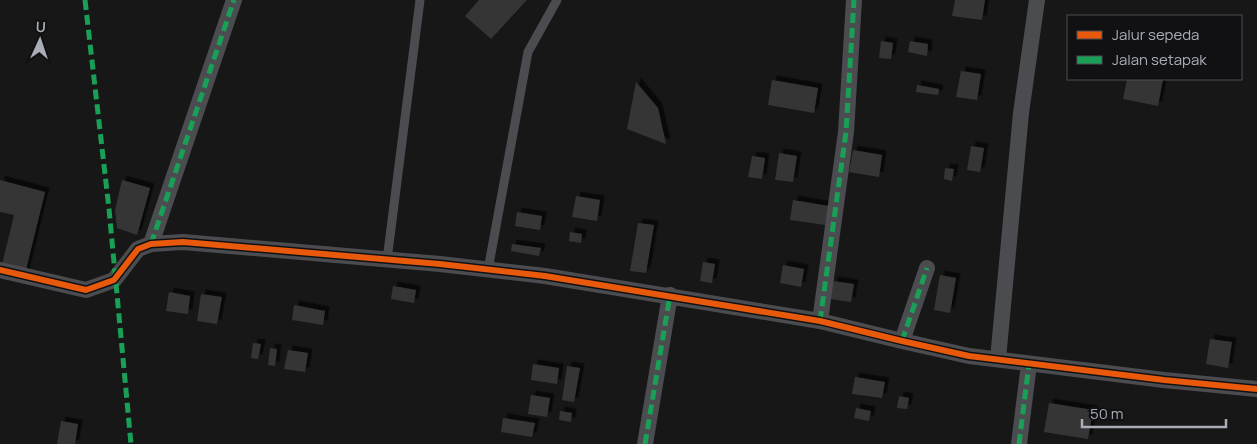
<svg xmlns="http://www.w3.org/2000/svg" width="1257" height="444" viewBox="0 0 1257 444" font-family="Manrope,sans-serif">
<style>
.building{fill:#353536;filter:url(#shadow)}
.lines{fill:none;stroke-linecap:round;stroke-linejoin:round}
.service{stroke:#4b4c50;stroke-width:9}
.minor{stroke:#4b4c50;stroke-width:16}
.quiet{stroke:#1a9f57;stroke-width:5;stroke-dasharray:10 5;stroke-linecap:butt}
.cycleway-casing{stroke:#111113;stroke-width:9}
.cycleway{stroke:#e8590c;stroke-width:6}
</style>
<defs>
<filter id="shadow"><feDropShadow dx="4.5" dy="-4.5" stdDeviation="0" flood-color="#0009"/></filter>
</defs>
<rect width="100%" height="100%" fill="#171717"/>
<path class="building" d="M479,0H527L491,39L465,16Z
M955,0H985L982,20L952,16Z
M881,41L893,43L891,59L879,58Z
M910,41L928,44L927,56L908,52Z
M961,71L981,74L977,100L956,97Z
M1127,79H1163L1158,106L1123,99Z
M772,80L818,88L814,113L768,105Z
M636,82L658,108L666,144L627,129Z
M917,85L939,89L938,95L916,92Z
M971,146L984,148L980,172L967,170Z
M853,150L882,155L879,177L849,172Z
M779,153L797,156L793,182L775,180Z
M752,156L765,158L762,179L748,177Z
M945,168L954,169L952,181L944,179Z
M0,180L45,192L25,274L1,269L14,215L0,212Z
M122,180L150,188L137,235L117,228L115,210Z
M576,196L600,200L597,221L572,217Z
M793,200L829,206L825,225L790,220Z
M517,212L542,216L540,230L515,226Z
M638,223L654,225L646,273L630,271Z
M570,232L582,234L581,243L569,241Z
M512,244L541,248L539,256L511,251Z
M703,262L715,264L712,283L700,281Z
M783,265L804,269L801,287L780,283Z
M940,275L956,278L950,313L934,310Z
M833,281L854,284L851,302L830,299Z
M393,286L416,290L414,303L391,299Z
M169,292L190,296L188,314L166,311Z
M201,294L222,297L217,324L197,321Z
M294,305L325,311L323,325L292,320Z
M1210,339L1232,342L1228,368L1206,364Z
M253,343L261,344L258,359L251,358Z
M270,348L277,349L275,366L268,365Z
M288,350L308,353L305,372L284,369Z
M533,364L559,368L557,384L531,380Z
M567,366L580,368L574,402L562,400Z
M855,377L885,382L882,398L852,394Z
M531,395L550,398L547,417L528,414Z
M899,396L909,398L907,409L897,408Z
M1049,403L1093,410L1088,439L1044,432Z
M856,408L871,411L869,421L854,418Z
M560,411L572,413L571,422L559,420Z
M503,418L535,423L532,437L501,432Z
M61,421L78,424L75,444H57Z"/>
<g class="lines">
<path class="service" d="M387,260L420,0
M488,270L528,52L557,0"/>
<path class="minor" d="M151,244L234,0
M0,270L86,290L114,280L138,249L151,244L183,242L440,264L545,276L820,321L902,341L969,356L1164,380L1257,389
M820,321L846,132L854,0
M902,341L927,268
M998,359L1021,113L1037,0
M645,444L670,295
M1019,444L1029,364"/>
<path class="quiet" d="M85,0L109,209L131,444
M151,244L234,0
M820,321L846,132L854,0
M902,341L927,268
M645,444L670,295
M1019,444L1029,364"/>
<defs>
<path id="cycleway" d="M0,270L86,290L114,280L138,249L151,244L183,242L440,264L545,276L820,321L902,341L969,356L1164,380L1257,389"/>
</defs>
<use href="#cycleway" class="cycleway-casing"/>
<use href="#cycleway" class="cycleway"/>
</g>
<rect x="1067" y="15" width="175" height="65" fill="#111113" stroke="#4d4f55"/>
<rect x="1077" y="31" width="25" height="8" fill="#e8590c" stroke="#4d4f55"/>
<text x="1112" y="40" font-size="15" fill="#a8adb8">Jalur sepeda</text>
<rect x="1077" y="56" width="25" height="8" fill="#1a9f57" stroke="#4d4f55"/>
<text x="1112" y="65" font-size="15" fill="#a8adb8">Jalan setapak</text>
<g transform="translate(40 40) rotate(3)" stroke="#111113" stroke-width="4" paint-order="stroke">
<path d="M0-4L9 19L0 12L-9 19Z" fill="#a8adb8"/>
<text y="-8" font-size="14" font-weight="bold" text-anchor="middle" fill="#a8adb8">U</text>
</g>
<path d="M1082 419v8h144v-8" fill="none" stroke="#a8adb8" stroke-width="2.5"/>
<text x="1090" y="419" font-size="15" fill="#a8adb8" stroke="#111113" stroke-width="4" paint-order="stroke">50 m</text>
</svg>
